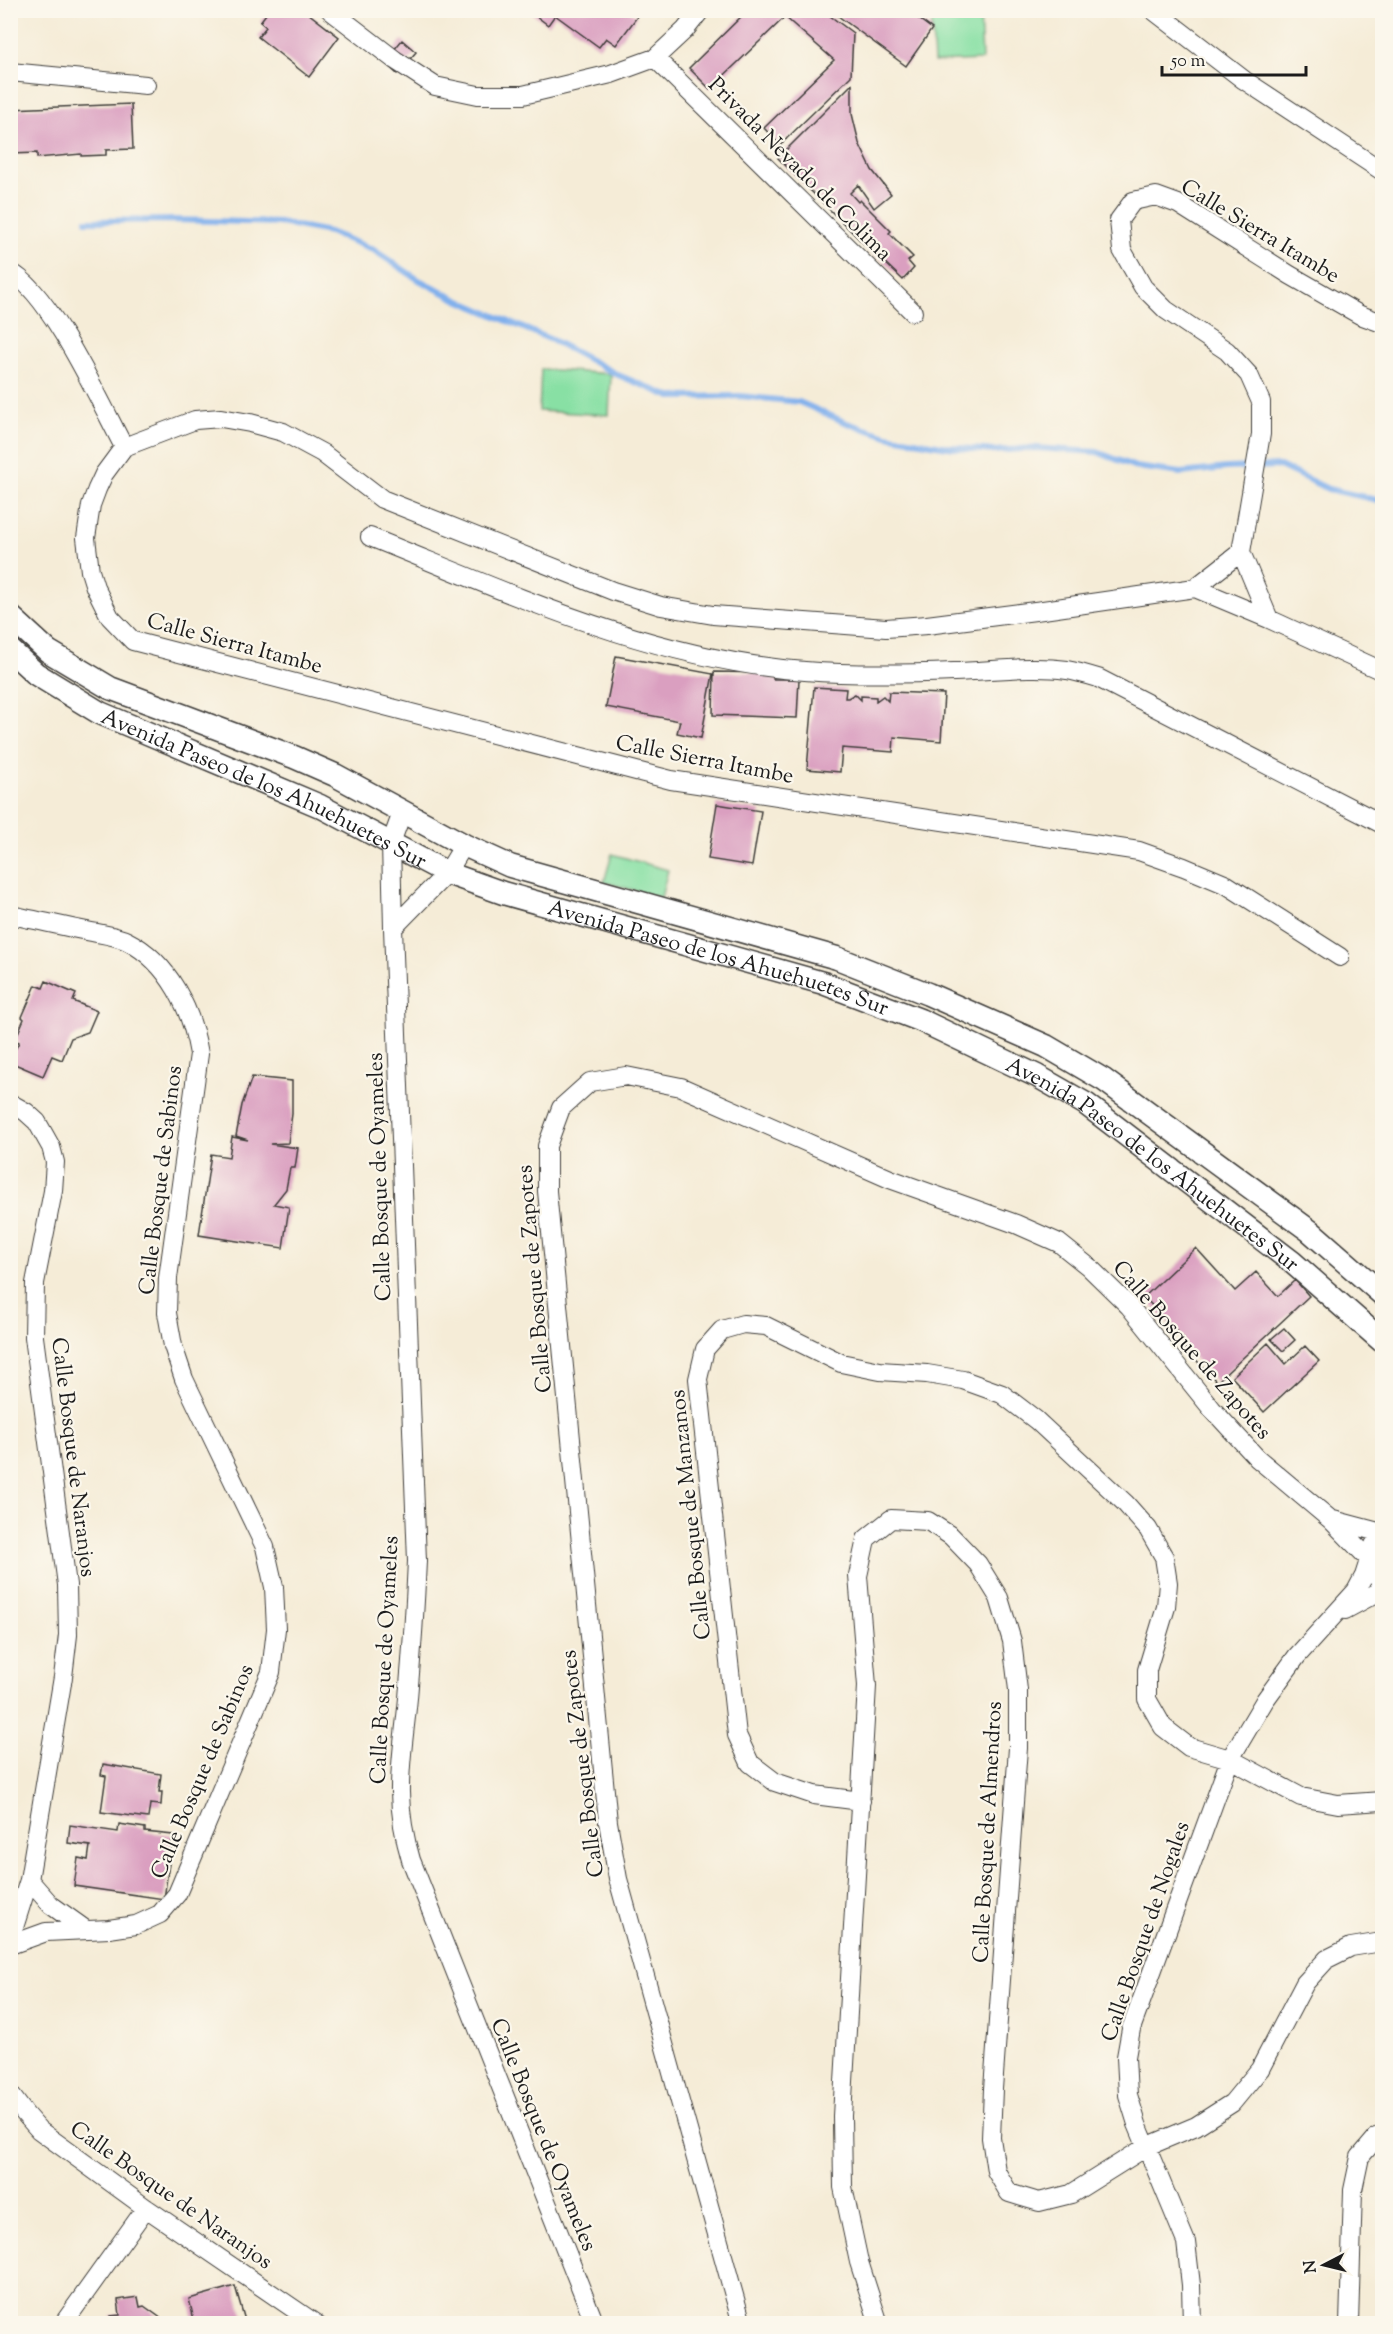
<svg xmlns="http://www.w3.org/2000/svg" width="1393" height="2334" viewBox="0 0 1393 2334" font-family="'Sorts Mill Goudy',serif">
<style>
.green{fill:#88e0a4;stroke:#527e60;stroke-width:1.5}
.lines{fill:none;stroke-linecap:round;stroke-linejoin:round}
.stream{stroke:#81b0ec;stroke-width:6}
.building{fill:#da9fc0}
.minor-casing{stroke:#3d3b38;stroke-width:20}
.tertiary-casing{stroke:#3d3b38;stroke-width:25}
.minor{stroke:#fff;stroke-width:18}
.tertiary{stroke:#fff;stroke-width:22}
.labels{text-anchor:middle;stroke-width:4.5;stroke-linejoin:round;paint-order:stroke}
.street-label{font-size:22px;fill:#1c1c1c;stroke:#fbf7ec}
</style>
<rect width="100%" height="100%" fill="#fbf7ec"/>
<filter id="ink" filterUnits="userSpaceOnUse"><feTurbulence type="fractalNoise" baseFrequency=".0167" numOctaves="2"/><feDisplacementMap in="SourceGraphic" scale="12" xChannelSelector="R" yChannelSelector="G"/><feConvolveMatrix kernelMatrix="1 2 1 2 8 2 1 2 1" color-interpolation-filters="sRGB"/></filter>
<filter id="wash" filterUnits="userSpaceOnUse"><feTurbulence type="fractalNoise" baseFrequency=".008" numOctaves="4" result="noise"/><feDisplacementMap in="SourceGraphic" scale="24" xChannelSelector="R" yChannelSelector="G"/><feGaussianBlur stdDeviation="1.35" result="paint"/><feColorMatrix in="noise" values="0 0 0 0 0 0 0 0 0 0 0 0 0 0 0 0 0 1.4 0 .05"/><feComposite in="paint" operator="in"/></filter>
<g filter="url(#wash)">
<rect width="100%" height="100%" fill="#f5ecd7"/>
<path class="green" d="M931,11H980L982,60L934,62Z
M541,369L611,374L609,415L539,411Z
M612,854L668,870L661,898L604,882Z"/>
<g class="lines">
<path class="stream" d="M86,221L175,220L281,223L329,232L372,249L419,280L458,300L554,341L618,375L671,397L740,396L799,402L847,423L887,436L948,447L994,451L1034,448L1097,452L1136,467L1181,473L1227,468L1280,466L1328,489L1382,501"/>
</g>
<g id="blocks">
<path class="building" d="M269,10H304L339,37L309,77L258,37L266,27L260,22Z
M528,10H628L637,17L616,45L606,38L599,47L555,15L548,25Z
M748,10H822L853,33L851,76L780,145L764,128L834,60L785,17L710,89L689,68Z
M830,10H907L932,29L906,66Z
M402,40L416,52L397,74L384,62Z
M852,84V114L859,143L872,170L891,194L874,208L858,185L850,193L858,202L860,200L891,231L889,233L913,257L908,261L914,268L903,280L878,256L877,257L778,158Z
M131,104L133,149L106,150V155L81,156V154L37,158V153L10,154V109Z
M616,656L713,674L701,738L677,733L680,721L606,707Z
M714,672L773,673V679H799L797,718L713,715Z
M814,687L846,689L845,698H848L855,694L861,700V696L876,697V701L883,696L888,701L889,692L944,694L941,741L894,737L893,752L842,748L840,772L807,769Z
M717,804L761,811L752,866L708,859Z
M46,981L76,994L73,1001L97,1011L88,1032L71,1038L62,1060L52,1056L43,1076L10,1062V1051L12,1047L16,1048L19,1042L15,1040L24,1019L22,1017L36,985L43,988Z
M252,1077L292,1081V1114L288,1143L270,1144L298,1148L295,1168H290L286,1189L274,1204L289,1207L283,1248L199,1235L211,1154L229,1157L232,1137L248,1140L236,1136L242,1105Z
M1196,1248L1235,1291L1256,1272L1278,1296L1295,1280L1309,1296L1217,1382L1180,1343L1184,1339L1144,1297Z
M1284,1328L1295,1340L1283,1351L1271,1339Z
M1268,1343L1286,1364L1305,1346L1319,1361L1264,1412L1232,1377Z
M103,1764L161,1774L159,1792H162L161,1805L150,1804L148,1818L101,1812L106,1776L101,1775Z
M119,1824L145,1828V1832L173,1835L164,1899L74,1886L78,1858L88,1860L90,1846L68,1843L70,1825L118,1832Z
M235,2286L246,2324H195L189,2299Z
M138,2297L140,2307L144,2306L169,2324H112L111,2316L120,2315L118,2300Z"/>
</g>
</g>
<g filter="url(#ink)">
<use href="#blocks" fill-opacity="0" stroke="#3d3b38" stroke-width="1.5"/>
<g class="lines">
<defs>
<path id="minor" d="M330,10L395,60L435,86L478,95H523L611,74L655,58L685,30L701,10
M1153,10L1244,80L1382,171
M655,58L913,312
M10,72L146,85
M10,272C50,291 102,406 124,447
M370,537C510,593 652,660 805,671C855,675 904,674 954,672C991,671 1031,665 1067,670C1078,672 1088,675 1098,678L1382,824
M1195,588L1241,552
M1269,619L1241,552L1261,434V402L1249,375L1227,351L1166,310L1143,287L1122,250L1119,220L1133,201L1156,196L1178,204L1290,275L1360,315L1382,323
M403,810L391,843L393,928L417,1561C415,1607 412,1652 408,1698C402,1760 392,1797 411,1860L595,2324
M10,915C36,920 62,926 87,931C100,934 115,935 127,941C169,962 192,1011 199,1054L168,1278L167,1313L173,1346L184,1379L265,1547L274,1587L276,1629L271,1672L177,1894L160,1914L136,1925L109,1929L46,1932L10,1945
M393,928L447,873L464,845
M1340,957L1227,885L1184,867L1139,851L671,780L133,641L110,617L95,587L90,571L86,538L91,505L97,489L104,474L124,447L195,420L221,418L250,423L283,432L322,453L382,499L613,591L661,606L713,615L886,628L927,625L1043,610L1195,588L1269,619L1382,671
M10,1103L26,1112L37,1122L51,1147L55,1162L53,1191L35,1283L34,1337L67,1585L68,1635L63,1677L29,1880L10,1940
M1333,1520L1382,1533
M1345,1610L1382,1590
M861,1801L814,1795L775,1782L750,1763L737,1735L698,1379L705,1349L722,1330L743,1324L766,1326L841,1363L880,1371L927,1374L963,1380L1002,1394L1036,1420L1125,1503L1148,1529L1164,1557L1168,1583L1166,1607L1147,1670V1699L1163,1727L1189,1747L1230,1759L1301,1797L1338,1804L1382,1801
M29,1880L51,1905L86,1930
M10,2094L25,2114L39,2130L146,2208L316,2324
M63,2324L146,2208
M742,2324L618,1879L608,1822L547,1191V1146L561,1108L590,1082L626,1076L681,1087L890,1179L1016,1224L1059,1243L1089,1267L1129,1306L1212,1409L1257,1458L1331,1520L1370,1560L1382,1587
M879,2324L859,2262L843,2187L842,2116L867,1686L858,1576L866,1539L891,1519L928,1521L951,1536L978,1564L999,1598L1012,1641L1018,1690V1748L993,2089L991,2138L996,2171L1009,2193L1039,2202L1071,2194L1146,2147L1196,2126L1232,2103L1260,2069L1305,1983L1327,1959L1351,1947L1382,1942
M1192,2324L1191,2285L1186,2242L1137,2124L1128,2095L1126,2057L1131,2029L1230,1759L1265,1700L1297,1656L1356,1591L1364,1576L1374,1545L1382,1532
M1349,2324L1353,2190L1360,2157L1377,2137L1382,2135"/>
<g id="tertiary">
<path d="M10,616L48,651L110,688L294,757L335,775L464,845L510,866L837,958L928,994L1046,1046L1104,1080L1310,1231L1382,1294"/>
<path id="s1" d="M10,650L36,674L100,713L320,806L447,873L503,893L823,983L920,1020L1037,1076L1086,1104L1292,1262L1382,1341"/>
</g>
</defs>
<use href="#minor" class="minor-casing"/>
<use href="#tertiary" class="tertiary-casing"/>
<use href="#minor" class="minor"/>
<use href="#tertiary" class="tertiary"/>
</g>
</g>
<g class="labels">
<g class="street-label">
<text transform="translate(801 168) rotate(45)" y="8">Privada Nevado de Colima</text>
<text transform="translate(1261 230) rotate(31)" y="8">Calle Sierra Itambe</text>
<text transform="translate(235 642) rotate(15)" y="8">Calle Sierra Itambe</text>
<text transform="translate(705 758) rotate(11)" y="8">Calle Sierra Itambe</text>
<text dy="8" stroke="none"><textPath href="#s1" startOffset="291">Avenida Paseo de los Ahuehuetes Sur</textPath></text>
<text dy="8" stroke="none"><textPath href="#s1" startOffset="777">Avenida Paseo de los Ahuehuetes Sur</textPath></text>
<text dy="8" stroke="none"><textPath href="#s1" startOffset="1263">Avenida Paseo de los Ahuehuetes Sur</textPath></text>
<text transform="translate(378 1177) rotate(-92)" y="8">Calle Bosque de Oyameles</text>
<text transform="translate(159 1180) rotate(-83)" y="8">Calle Bosque de Sabinos</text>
<text transform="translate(533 1279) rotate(-95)" y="8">Calle Bosque de Zapotes</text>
<text transform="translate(1193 1349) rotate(49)" y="8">Calle Bosque de Zapotes</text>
<text transform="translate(75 1457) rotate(83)" y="8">Calle Bosque de Naranjos</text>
<text transform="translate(689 1515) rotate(-96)" y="8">Calle Bosque de Manzanos</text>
<text transform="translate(383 1660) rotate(-87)" y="8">Calle Bosque de Oyameles</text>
<text transform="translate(581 1764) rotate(-97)" y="8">Calle Bosque de Zapotes</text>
<text transform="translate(201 1771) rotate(-67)" y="8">Calle Bosque de Sabinos</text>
<text transform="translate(986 1832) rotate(-87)" y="8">Calle Bosque de Almendros</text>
<text transform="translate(1144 1931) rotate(-71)" y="8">Calle Bosque de Nogales</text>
<text transform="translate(545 2134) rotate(68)" y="8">Calle Bosque de Oyameles</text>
<text transform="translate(172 2194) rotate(35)" y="8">Calle Bosque de Naranjos</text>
</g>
</g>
<rect width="1393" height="2334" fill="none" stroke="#fbf7ec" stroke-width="36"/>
<g transform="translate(1324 2265) rotate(263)" stroke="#fbf7ec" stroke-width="4.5" paint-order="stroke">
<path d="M0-4.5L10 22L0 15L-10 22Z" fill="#1c1c1c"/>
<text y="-9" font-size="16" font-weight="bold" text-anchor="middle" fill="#1c1c1c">N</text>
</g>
<path d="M1162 66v9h144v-9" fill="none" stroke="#1c1c1c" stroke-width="3"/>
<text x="1171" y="66" font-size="18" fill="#1c1c1c" stroke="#fbf7ec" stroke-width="4.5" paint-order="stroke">50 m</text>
</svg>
